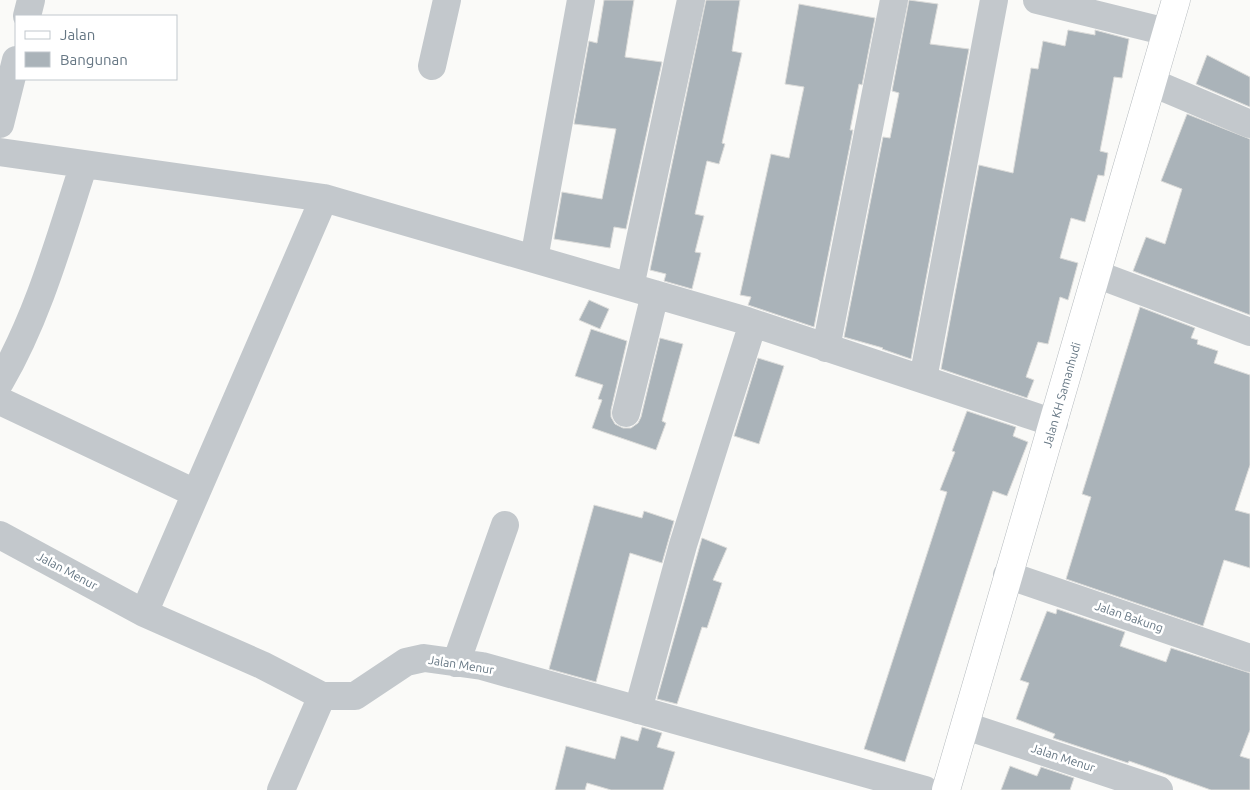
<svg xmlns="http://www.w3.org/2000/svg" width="1250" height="790" viewBox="0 0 1250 790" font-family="Ubuntu,sans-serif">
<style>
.building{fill:#aab3b9;stroke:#dcdcda}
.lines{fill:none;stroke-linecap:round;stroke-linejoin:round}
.primary-casing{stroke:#b5babe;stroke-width:29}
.minor{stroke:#c3c8cc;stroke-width:28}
.primary{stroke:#fff;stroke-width:28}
.labels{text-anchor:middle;stroke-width:5;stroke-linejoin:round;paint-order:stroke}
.street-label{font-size:12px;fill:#657683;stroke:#fff}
</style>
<rect width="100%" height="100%" fill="#fafaf8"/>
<path class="building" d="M604,0H634L625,57L662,62L626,229L614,227L610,248L554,239L562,192L602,199L616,129L574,124L589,41L597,43Z
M706,0H740L732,51L742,53L722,143L725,144L719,164L707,161L695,214L704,216L695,252L701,253L692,289L664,281L666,274L650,270Z
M909,0L938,4L930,44L969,49L911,359L882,349L883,348L844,337L883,137L890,138L899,93L892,91Z
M799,4L875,18L862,85L859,84L850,130H853L814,327L748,305L751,297L740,295L771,154L789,158L804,87L785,84Z
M1068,30L1095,35V30L1129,39L1122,78L1114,77L1107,115L1100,151L1108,153L1104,176L1098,175L1085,222L1071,218L1060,258L1078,263L1068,300L1060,297L1048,344L1038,342L1026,377L1034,380L1027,398L941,369L979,165L1013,173L1031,68L1038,69L1043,41L1065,46Z
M1207,55L1250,77V107L1196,84Z
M1187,114L1250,139V315L1133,271L1146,237L1165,244L1182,189L1161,181Z
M589,300L609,309L600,329L579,320Z
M1140,307L1195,328L1191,338L1198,340L1197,344L1218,351L1214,363L1250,375V465L1235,510L1250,514V568L1224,560L1203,626L1066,579L1091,497L1082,494Z
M591,329L627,341L611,410V417L615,424L623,428H631L638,423L641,417L660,338L683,344L662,421L666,423L656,450L592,428L602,400L598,399L603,385L575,376Z
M758,358L784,366L759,444L734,436Z
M967,411L1016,427L1013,436L1028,442L1007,496L993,491L905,762L864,749L947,492L940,490L955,452L952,451Z
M594,505L642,518L644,511L674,521L662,563L630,553L596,682L549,669Z
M702,538L727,548L713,580L722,583L707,628L702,627L677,704L657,699Z
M1057,609L1125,632L1120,646L1166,662L1171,648L1250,673V730L1240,756L1250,759V790H1211L1129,761L1128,763L1053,738L1055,734L1016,719L1029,683L1020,680L1047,611L1056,614Z
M642,727L662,733L657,747L675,752L663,790H611L587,783L585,790H555L566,746L615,759L621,736L638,741Z
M1010,766L1037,776L1041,767L1074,778L1070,790H1001Z"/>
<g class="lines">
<defs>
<path id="primary" d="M946,790L1176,0"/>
</defs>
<use href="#primary" class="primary-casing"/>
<path class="minor" d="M1037,0L1167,32
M27,16L31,0
M432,66L447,0
M1153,83L1250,124
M0,124L16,60
M0,152L324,198L747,321L1054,423
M534,259L581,0
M1096,274L1250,332
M630,287L691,0
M826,348L894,0
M923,379L994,0
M0,382C39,315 60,237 84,164
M0,401L195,493
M626,413L655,294
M0,535L144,613L262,665L322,696H355L406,662L424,658L482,666L925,790
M1007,575L1250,658
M144,613L324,198
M456,663L505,525
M638,710L683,545L753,323
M966,726L1159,790
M281,790L322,696"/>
<use href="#primary" class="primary"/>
</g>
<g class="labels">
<g class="street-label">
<text transform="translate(1062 395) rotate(-74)" y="4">Jalan KH Samanhudi</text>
<text transform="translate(67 571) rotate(28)" y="4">Jalan Menur</text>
<text transform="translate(1129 617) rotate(19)" y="4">Jalan Bakung</text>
<text transform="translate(461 665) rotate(9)" y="4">Jalan Menur</text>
<text transform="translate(1063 758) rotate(18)" y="4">Jalan Menur</text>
</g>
</g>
<rect x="15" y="15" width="162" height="65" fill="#ffffff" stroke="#c1c8cd"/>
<rect x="25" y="31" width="25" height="8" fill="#ffffff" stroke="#c1c8cd"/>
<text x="60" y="40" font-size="15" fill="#657683">Jalan</text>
<rect x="25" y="52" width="25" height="15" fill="#aab3b9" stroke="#c1c8cd"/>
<text x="60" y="65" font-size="15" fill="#657683">Bangunan</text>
</svg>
